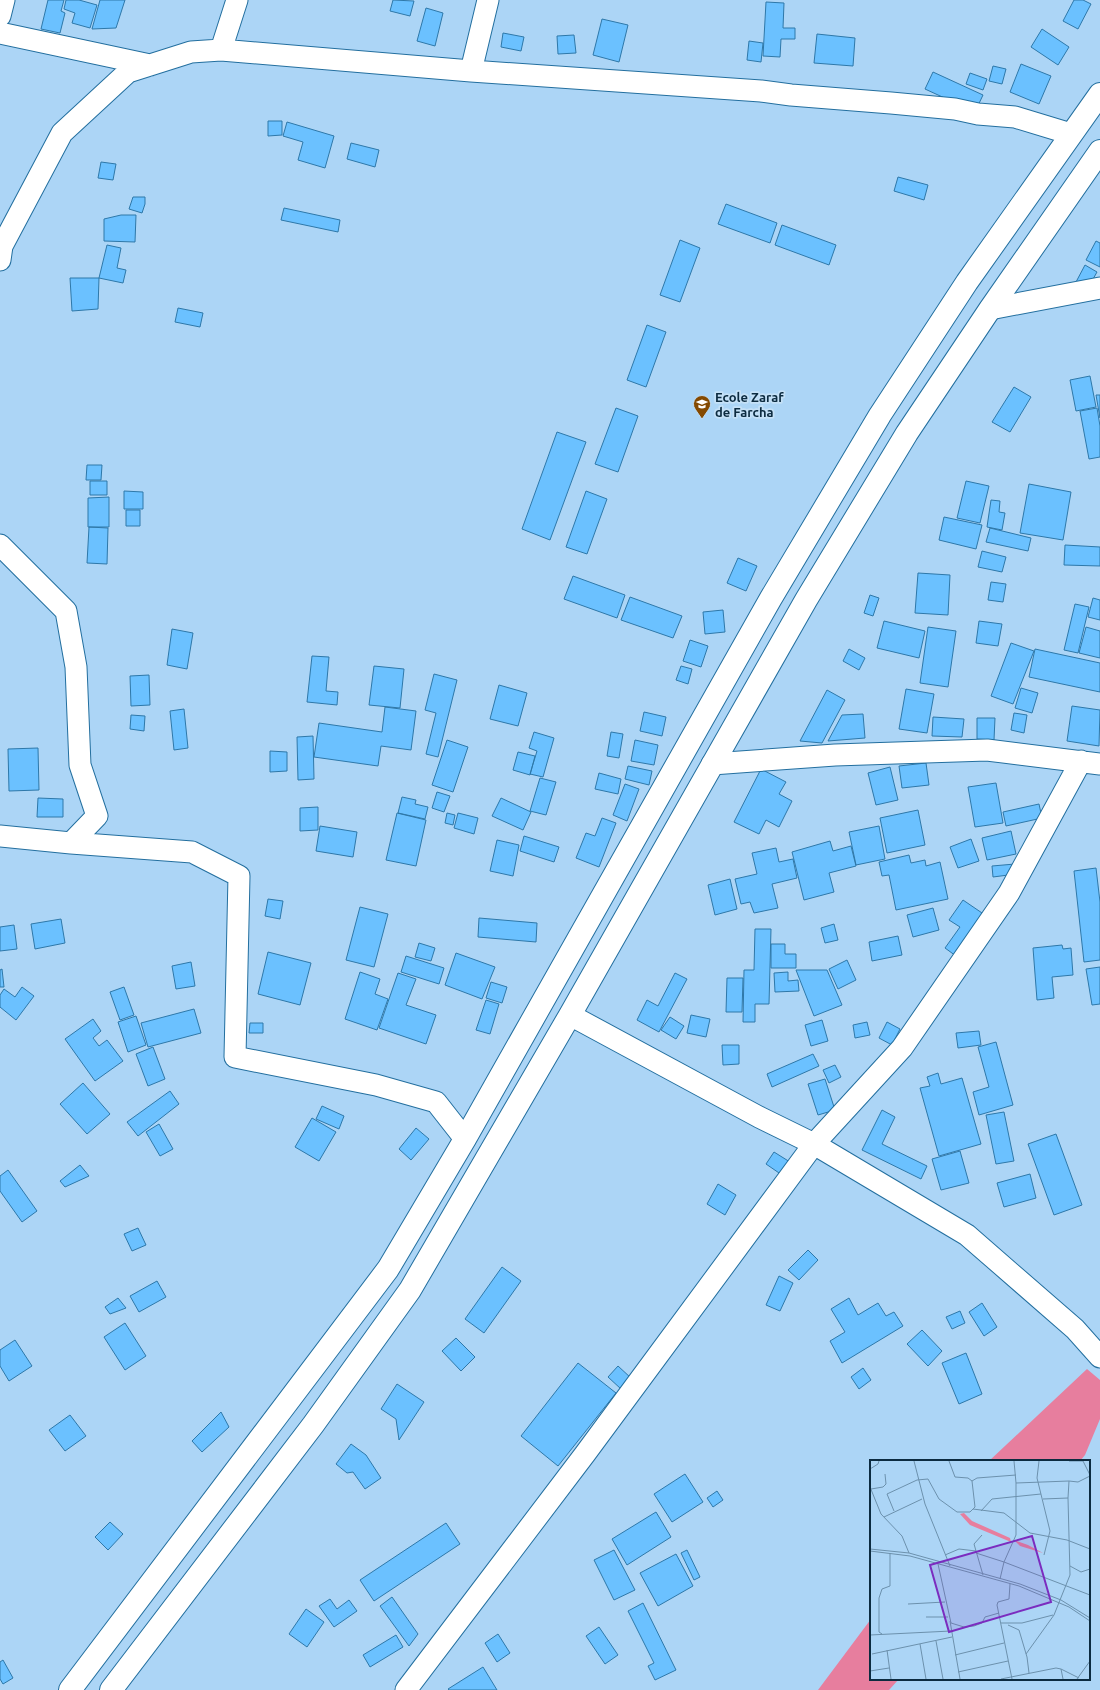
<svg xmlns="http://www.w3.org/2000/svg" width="1100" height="1690" viewBox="0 0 1100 1690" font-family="Ubuntu,sans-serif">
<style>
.green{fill:#e77e9e}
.building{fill:#6bc1ff;stroke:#2e78a9}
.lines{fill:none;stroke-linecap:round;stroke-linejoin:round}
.minor-casing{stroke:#236f9f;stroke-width:23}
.tertiary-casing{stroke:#236f9f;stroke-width:24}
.minor{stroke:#fff;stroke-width:21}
.tertiary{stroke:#fff;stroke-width:22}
.labels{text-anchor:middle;stroke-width:3.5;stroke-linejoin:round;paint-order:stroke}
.poi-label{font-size:13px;font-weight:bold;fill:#0c2b40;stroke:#c5e1f7;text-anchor:start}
.inset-road{fill:none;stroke:#6c91ad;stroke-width:1}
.view{fill:#7b2cbf;fill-opacity:0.15;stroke:#7b2cbf;stroke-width:2}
.inset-edge{fill:none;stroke:#0c2b40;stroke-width:2}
</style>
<rect width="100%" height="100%" fill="#acd5f6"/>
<path class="green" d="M1087,1369L1100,1380V1419L1085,1455L1080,1461H989Z
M871,1619V1679H899L889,1690H818Z"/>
<path class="building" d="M48,0H64L61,11L65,13L60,33L41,29Z
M66,0H79L97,5L90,28L72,23L75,13L64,9Z
M100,0H125L116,28L92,29Z
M393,0L414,1L410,16L390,11Z
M1074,0H1083L1091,4L1078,29L1063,21Z
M766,2L784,3L783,28H795V39H781L780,57L763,56Z
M426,8L443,13L435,46L417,41Z
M602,19L628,25L619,62L593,55Z
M1042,29L1069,47L1058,65L1031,47Z
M503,33L524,37L521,51L501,47Z
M817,34L855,38L853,66L814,63Z
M574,35L576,53L558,54L557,36Z
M749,41L763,43L761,62L747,60Z
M1021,64L1051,76L1039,104L1010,92Z
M993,66L1006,69L1002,84L989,81Z
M933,72L983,95L975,112L925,89Z
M970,73L987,79L983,90L966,84Z
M268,121H282V135L268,136Z
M287,122L334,136L325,168L298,160L303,142L283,136Z
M351,143L379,150L375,167L347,159Z
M101,162L116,164L113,180L98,178Z
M898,177L928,185L924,200L894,191Z
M133,197H145V204L142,213L129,209Z
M726,204L777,223L770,243L718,224Z
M284,208L340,220L338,232L281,220Z
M121,215H136L135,242L104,241V219Z
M782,225L836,245L829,265L775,245Z
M680,240L700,248L680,302L660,295Z
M1096,241L1100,243V267L1086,260Z
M107,245L121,248L117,268L126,270L123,283L99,278Z
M1085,265L1097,272L1088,288L1076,282Z
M70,278H99L98,309L72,311Z
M178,308L203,313L200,327L175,322Z
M647,325L666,332L646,387L627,380Z
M1090,376L1096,407L1076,411L1070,380Z
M1014,387L1031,397L1010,432L992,422Z
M1096,395H1100V418Z
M616,408L638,416L618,472L595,464Z
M1097,408L1100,426V457L1089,459L1080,411Z
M557,432L586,442L550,540L522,529Z
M87,465H102L101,480H86Z
M90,481H107V495H90Z
M966,481L989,486L980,523L957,518Z
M1029,484L1071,492L1063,540L1020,533Z
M124,491L143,492V509H124Z
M586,491L607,499L587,554L566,547Z
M109,497V527H88V498Z
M991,500L1000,501L999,512L1005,513L1002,530L987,527Z
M126,510H140V526H126Z
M944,517L982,525L976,549L939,540Z
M89,527L108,528L107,564L87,563Z
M990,528L1031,538L1028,551L986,542Z
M1065,545L1100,547V566L1064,565Z
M982,551L1006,557L1002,572L978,567Z
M738,558L757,566L746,591L727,583Z
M918,573L950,575L948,615L915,613Z
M573,576L625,595L617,618L564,599Z
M991,582L1006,584L1003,602L988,600Z
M870,595L879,598L873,616L864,613Z
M630,597L682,616L673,638L621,620Z
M1093,598L1100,600V620L1088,617Z
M1075,604L1089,607L1078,653L1064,650Z
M723,610L725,632L705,634L703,612Z
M884,621L925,631L919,658L877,648Z
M979,621L1002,624L998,646L976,643Z
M928,627L956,631L948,687L920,683Z
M1086,627L1100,631V658L1079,653Z
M172,629L193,633L187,669L167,665Z
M690,640L708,646L701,667L683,661Z
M1011,643L1034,651L1013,704L991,696Z
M849,649L865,658L859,670L843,661Z
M1035,649L1100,663V692L1029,677Z
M312,656L329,657L326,691L338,692L337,705L307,702Z
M374,666L404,669L400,708L369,705Z
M681,666L692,669L688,684L676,680Z
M434,674L457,680L438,757L426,754L436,713L425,710Z
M149,675L150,705L131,706L130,676Z
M499,685L527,693L518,726L490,719Z
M1021,688L1038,693L1032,713L1015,708Z
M906,689L934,694L927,733L899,729Z
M827,690L845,700L822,743L800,741Z
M1072,706L1100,710L1099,746L1067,741Z
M385,707L416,711L411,750L381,746L378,766L314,757L319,723L382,732Z
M184,709L188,748L174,750L170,711Z
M644,712L666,717L662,736L640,731Z
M1014,713L1027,715L1024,733L1011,730Z
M863,714L865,738L828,741L842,715Z
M131,715L145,716L144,731L130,729Z
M933,717L964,719L962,737L932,736Z
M977,718H995L994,740L977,739Z
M534,732L554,738L543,777L530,774L537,751L529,748Z
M611,732L623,734L619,758L607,756Z
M313,736L314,779L298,780L297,737Z
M447,740L468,747L453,792L432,785Z
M635,740L658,745L654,765L631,761Z
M38,748L39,790L9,791L8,749Z
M270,751L287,752V771L270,772Z
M518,752L535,756L530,775L513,770Z
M926,763L929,785L902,788L899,766Z
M628,766L652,771L649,785L625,779Z
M890,767L898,800L876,805L868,773Z
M761,769L786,782L779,794L792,801L779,827L766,820L759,834L734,822Z
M599,773L621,779L618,794L595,789Z
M540,778L556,782L546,815L530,811Z
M996,783L1003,823L975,827L968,787Z
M625,784L639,789L627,821L613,815Z
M437,792L450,796L444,812L432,808Z
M402,797L416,800L415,804L428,807L425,819L398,813Z
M38,798L63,799V817H37Z
M501,798L531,812L523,830L492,816Z
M1039,804L1042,818L1006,826L1003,812Z
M318,807V830L300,831V808Z
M918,810L925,845L887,853L880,818Z
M397,813L426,820L416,866L386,860Z
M447,813L455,815L453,825L445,823Z
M458,813L478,818L474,834L454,828Z
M602,818L616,823L599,867L576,858L586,833L595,836Z
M320,826L357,832L353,857L316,851Z
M879,826L885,859L856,865L849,832Z
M1011,831L1016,854L987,860L982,838Z
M524,836L559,847L554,862L520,851Z
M971,839L979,861L958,868L950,847Z
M497,840L519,845L513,876L490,871Z
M830,841L833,851L851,846L856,866L829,873L834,892L804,900L792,852Z
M776,848L779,862L793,859L797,878L772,884L778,908L754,913L750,902L741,904L735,879L757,874L752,853Z
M909,855L911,863L925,860L926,866L940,862L948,899L896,910L889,875L882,876L879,862Z
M1015,864L1016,874L993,877L992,866Z
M1096,868L1100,902V960L1084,962L1074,871Z
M730,879L737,909L715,915L708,885Z
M268,899L283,901L280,919L265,916Z
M963,900L985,915L956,956L945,948L960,927L949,920Z
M360,907L388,914L374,967L346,960Z
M933,908L939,930L913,937L907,915Z
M479,918L537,923L536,942L478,937Z
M61,919L65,943L35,949L31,924Z
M834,924L838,940L825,943L821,928Z
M14,925L17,949L0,951V927Z
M755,929H771L769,1004H755V1022H743L744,970H754Z
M898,936L902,955L872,961L869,942Z
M419,943L435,948L431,961L415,957Z
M771,944H785V954H796V968H771Z
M1062,945L1063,949L1071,948L1073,975L1052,977L1054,998L1037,1000L1033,948Z
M268,952L311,963L300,1005L258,994Z
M456,953L495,967L482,999L445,985Z
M406,956L444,968L439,984L401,972Z
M847,960L856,980L838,989L829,969Z
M191,962L195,986L176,989L172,966Z
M1100,967V1004L1092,1005L1086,969Z
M2,969L4,987H0V970Z
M796,970H827L842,1005L814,1016Z
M360,972L380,979L375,994L388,999L377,1030L345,1019Z
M788,972V981L798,980L799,991L775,992L774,973Z
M398,973L416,979L406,1005L436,1015L426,1044L379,1028Z
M675,973L687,979L659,1032L637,1020L647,1000L658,1006Z
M727,978H743L742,1012H726Z
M491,982L507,987L502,1003L486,998Z
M22,987L34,996L16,1020L0,1007V995L4,989L15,997Z
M124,987L134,1015L120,1020L110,992Z
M486,1000L499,1004L490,1034L476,1030Z
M194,1009L201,1033L148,1047L141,1023Z
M691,1015L710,1019L706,1037L687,1033Z
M136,1016L146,1045L128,1052L118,1022Z
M670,1017L684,1026L676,1039L661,1030Z
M93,1019L101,1031L93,1038L99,1046L107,1040L123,1061L95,1081L65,1039Z
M822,1020L828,1041L811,1046L805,1025Z
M867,1022L870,1035L855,1038L853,1025Z
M887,1022L900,1029L892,1045L879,1038Z
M250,1023H263V1033H249Z
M979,1031L981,1045L958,1048L956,1033Z
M996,1042L1013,1105L979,1115L973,1092L989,1087L978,1047Z
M722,1045H739V1064L723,1065Z
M153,1047L165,1079L148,1086L136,1054Z
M813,1054L819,1066L772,1087L767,1074Z
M835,1065L841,1077L829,1083L823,1070Z
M938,1073L941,1084L962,1078L981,1144L939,1156L920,1088L930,1086L927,1077Z
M825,1079L835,1110L818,1115L808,1084Z
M83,1083L110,1114L87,1134L60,1104Z
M170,1091L179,1104L138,1136L127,1122Z
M322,1106L344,1116L339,1129L316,1119Z
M882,1110L895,1117L882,1144L927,1166L921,1179L862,1150Z
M1004,1112L1014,1161L996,1164L986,1115Z
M312,1118L336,1132L319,1161L295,1147Z
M159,1124L173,1149L160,1156L146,1132Z
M416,1128L429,1139L411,1160L399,1149Z
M1056,1134L1082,1205L1054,1215L1028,1144Z
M960,1151L969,1183L941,1190L932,1159Z
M774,1152L790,1162L782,1175L766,1164Z
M80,1165L89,1176L65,1187L60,1181Z
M8,1170L37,1211L22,1222L0,1191V1176Z
M1030,1174L1036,1198L1004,1207L997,1183Z
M718,1184L736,1195L725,1215L707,1204Z
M138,1228L146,1245L132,1251L124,1234Z
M808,1250L818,1260L799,1280L788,1270Z
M502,1267L521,1281L484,1333L465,1319Z
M779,1276L793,1283L780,1311L766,1305Z
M157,1281L166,1297L139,1312L130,1296Z
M118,1298L126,1308L110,1314L105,1307Z
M849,1298L858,1315L878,1303L886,1316L894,1312L903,1326L842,1363L830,1341L845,1332L831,1309Z
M982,1303L997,1327L984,1336L969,1312Z
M960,1311L965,1323L952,1329L946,1317Z
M125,1323L146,1356L125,1370L104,1337Z
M922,1330L942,1351L928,1366L907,1344Z
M456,1338L475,1357L461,1371L442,1351Z
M15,1340L32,1366L9,1381L0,1366V1350Z
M966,1353L982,1394L959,1404L942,1363Z
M578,1363L616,1393L558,1466L521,1436Z
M618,1366L631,1378L621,1389L608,1377Z
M863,1368L871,1380L859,1389L851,1377Z
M397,1384L424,1402L399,1440L396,1419L381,1409Z
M221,1412L229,1427L202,1452L192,1441Z
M70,1415L86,1436L65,1451L49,1430Z
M351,1444L366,1455L381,1478L365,1489L353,1472L347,1473L336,1464Z
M685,1474L703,1502L672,1522L654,1494Z
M717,1491L723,1500L713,1507L707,1498Z
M656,1512L671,1537L627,1565L612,1539Z
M110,1522L123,1534L108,1550L95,1537Z
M446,1523L460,1544L374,1601L360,1580Z
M614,1550L635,1590L614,1600L594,1560Z
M687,1550L700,1577L694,1580L681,1553Z
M676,1554L693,1586L658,1606L640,1573Z
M392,1597L418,1634L409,1646L380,1606Z
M330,1599L337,1609L349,1600L357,1611L334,1627L319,1606Z
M643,1603L676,1670L655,1680L648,1666L654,1663L628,1611Z
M306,1609L324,1622L307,1647L289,1634Z
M599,1627L618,1655L605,1664L586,1636Z
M498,1634L510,1653L497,1662L485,1643Z
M396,1635L403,1647L370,1667L363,1655Z
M3,1660L13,1678L3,1684L0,1679V1662Z
M483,1667L497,1690H449L448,1689Z"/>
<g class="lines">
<defs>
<path id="minor" d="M0,16L4,0
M0,33L150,65
M221,50L237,0
M471,71L488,0
M0,260L2,246L62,133L128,72L191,52L221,50L471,71L761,91L791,95L891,103L955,109L978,114L1015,117L1071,134
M990,309L1100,288
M0,545L66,611L76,667L80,765L97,816L71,843
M712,764L835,755L987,750L1100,764
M0,836L71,843L192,852L239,876L235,1057L376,1085L436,1102L465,1139
M570,1015L759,1117L814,1144L902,1048L1009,893L1081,761
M406,1690L585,1454L814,1144L967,1235L1075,1329L1100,1357"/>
<path id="tertiary" d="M70,1690L388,1269L465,1139L771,598L880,415L967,282L1100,94
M111,1690L313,1425L410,1290L570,1015L806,600L907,433L990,309L1100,151"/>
</defs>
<use href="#minor" class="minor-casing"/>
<use href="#tertiary" class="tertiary-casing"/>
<use href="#minor" class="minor"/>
<use href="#tertiary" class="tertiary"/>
</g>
<defs>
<symbol id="school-pin" viewBox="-11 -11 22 30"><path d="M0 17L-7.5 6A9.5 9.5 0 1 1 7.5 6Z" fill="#844900" stroke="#c5e1f7"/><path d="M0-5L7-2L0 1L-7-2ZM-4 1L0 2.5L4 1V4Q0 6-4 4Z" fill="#fff"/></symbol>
</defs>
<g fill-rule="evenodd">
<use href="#school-pin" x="692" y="394" width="20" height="27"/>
</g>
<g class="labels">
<g class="poi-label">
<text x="715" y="402">Ecole Zaraf<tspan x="715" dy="15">de Farcha</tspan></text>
</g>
</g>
<g transform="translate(870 1460)">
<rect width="220" height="220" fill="#acd5f6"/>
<path d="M94,53L102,61L140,78L141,82L100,65L90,54ZM144,80L158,85L173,93L150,86Z" fill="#e77e9e"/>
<path class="inset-road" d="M44,1L55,44L80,106M79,1L85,17L98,18L102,21M144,1L146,23L199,21M169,1L167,18L180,71L174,95M199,1H213L220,15M0,9L8,4L9,1M146,23V75L134,102L220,135M0,27L11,54L32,76L39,93M1,29L13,27L16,24L15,14M173,39L198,38L199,21L208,22L220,16M103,49L134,53L160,73L197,80L220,89M24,51L17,34L47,20L58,19L69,39L87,52H100L105,47L102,21L107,18L146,15M111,51L122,39L171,34M14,57L52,39M112,75L104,84L113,115M0,89L39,93L150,124L191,140L220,158M0,91L40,96L149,126L199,147L220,161M106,93L134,102L130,119M75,95L89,89L106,91M68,104L81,163L94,167L104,166L112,163L115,157L129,153M200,106L211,112L220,109M140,124L139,139L128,142L127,145L142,219M38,144L75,142M56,157H78M80,161L90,219M131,163H152L183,155M138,165L149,170L157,197L159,213M12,174L9,172V138L12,129L20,126V93M0,175L81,171M66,181L73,219M50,184L56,219M17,190L21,219M2,194L82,177M156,194L184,155L200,115L198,38M85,195L134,183M191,209L209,218M0,211L19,208M88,212L138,201M131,219L186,208L191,209L193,219M207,219L220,201"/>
<path class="view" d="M162,76L181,142L79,172L60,105Z"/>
<rect width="220" height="220" class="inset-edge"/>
</g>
</svg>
